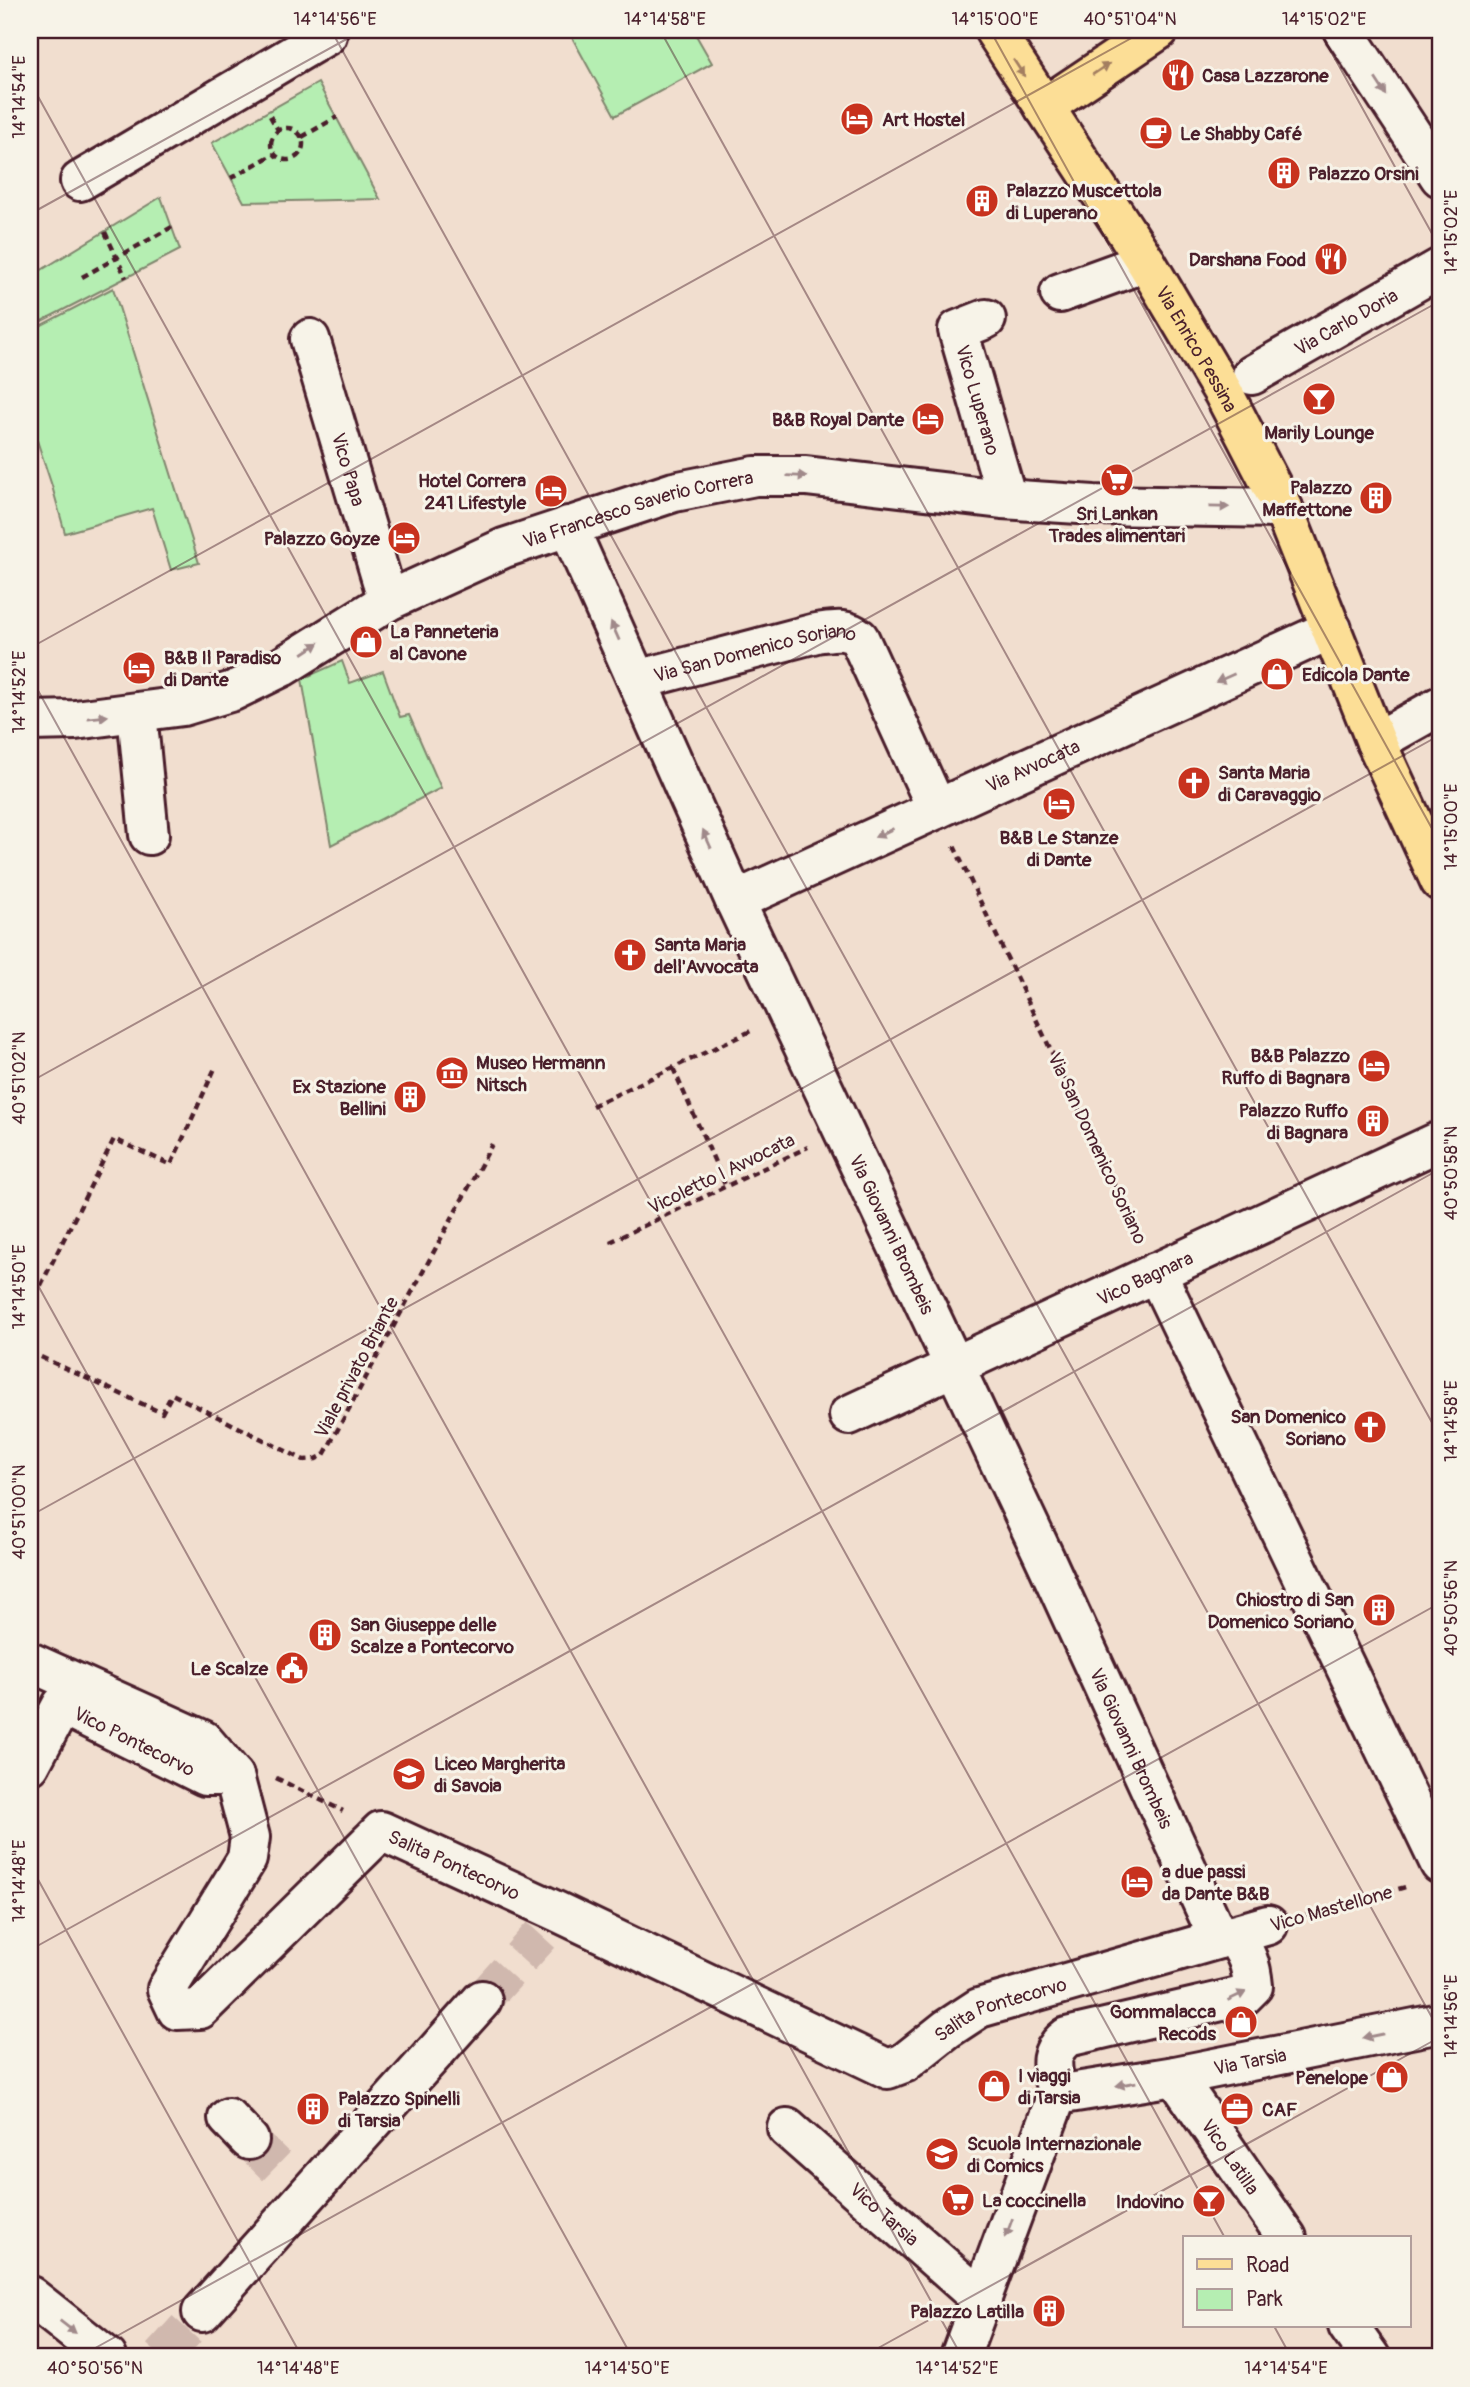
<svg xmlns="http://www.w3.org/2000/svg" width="1470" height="2387" viewBox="0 0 1470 2387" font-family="Pangolin,sans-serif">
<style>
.green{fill:#b5eeb2;stroke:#80866e;stroke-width:2}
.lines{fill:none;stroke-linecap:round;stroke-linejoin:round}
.minor-tunnel{stroke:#d0b8ae;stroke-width:38;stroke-dasharray:38 19;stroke-linecap:butt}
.minor-casing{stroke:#4a1f2b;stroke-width:44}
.major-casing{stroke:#4a1f2b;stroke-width:44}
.path{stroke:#4a1f2b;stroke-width:4.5;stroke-dasharray:7 5;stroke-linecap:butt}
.minor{stroke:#f7f3e8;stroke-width:38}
.major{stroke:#fcde96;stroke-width:38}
.oneway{fill:#a37e60}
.oneway2{fill:#a0898a}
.ticks{fill:none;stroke:#4a1f2b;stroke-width:2;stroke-opacity:0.45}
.labels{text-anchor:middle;stroke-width:6;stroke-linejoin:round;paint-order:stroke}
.poi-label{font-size:19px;font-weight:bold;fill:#4a1f2b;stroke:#f7f3e8;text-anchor:start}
.street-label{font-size:19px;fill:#4a1f2b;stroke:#f7f3e8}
.neatline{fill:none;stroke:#4a1f2b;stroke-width:2.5}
.ticks-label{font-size:18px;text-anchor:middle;fill:#4a1f2b}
</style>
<rect width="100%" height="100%" fill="#f1decf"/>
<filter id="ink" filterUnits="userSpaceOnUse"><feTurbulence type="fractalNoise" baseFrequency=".0143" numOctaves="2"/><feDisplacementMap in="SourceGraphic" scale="14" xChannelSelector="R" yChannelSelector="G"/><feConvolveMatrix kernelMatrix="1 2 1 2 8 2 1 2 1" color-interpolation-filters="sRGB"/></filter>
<g filter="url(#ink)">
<path class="green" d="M568,30H693L712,63L615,116Z
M318,83L380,199L244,202L212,143Z
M161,197L180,250L30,327V277Z
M113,288L199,563L171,570L152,508L65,533L52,486L30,419V331Z
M342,661L350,683L383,671L400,717L409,715L441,788L331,845L302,679Z"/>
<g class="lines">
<path class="minor-tunnel" d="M482,2000L541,1935
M249,2140L288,2178
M161,2357L202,2312"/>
<defs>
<g id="minor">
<path d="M1343,30L1440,177"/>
<path d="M80,181L327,35"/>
<path d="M1060,293L1146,262"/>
<path id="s1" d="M986,319L958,330L1007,499"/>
<path id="s2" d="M310,339L388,601"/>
<path id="s3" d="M1252,375L1440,268"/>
<path id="s4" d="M568,526L735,901L1047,1563L1219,1939"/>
<path id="s5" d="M637,680L816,633C833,631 845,627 859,638L937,809"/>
<path d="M137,713L149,835"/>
<path id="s6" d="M30,721L75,720L183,706L233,691L282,667L388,601L504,548L674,492L755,476H806L1002,499L1094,505L1283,508"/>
<path d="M1376,742L1440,706"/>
<path id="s7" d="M735,901L1332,629"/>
<path d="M1156,1272L1440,1864"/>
<path id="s8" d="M849,1415L1440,1141"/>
<path id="s9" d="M30,1662L203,1740L234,1776L250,1837L247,1859L167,1989L177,2010L200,2009L381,1831L558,1912L888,2069L904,2063L947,2029L979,2008L1268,1925"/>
<path id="s10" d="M30,1765L62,1705L205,1776H234"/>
<path id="s11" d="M1175,2076L1287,2238"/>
<path id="s12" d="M1057,2095L1175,2076L1440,2023"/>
<path d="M228,2118L249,2140"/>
<path id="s13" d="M787,2128L982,2300"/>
<path d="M30,2296L107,2357"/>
<path d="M202,2312L482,2000"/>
<path d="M1348,2326L1370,2357"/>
<path d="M960,2357L1057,2095C1053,2070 1045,2054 1067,2037L1243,1996L1253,1986C1251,1964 1247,1953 1233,1935"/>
</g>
<g id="major">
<path id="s14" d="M994,30L1146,262L1223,392L1283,508L1376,742L1440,881"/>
<path d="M1044,107L1159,30"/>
</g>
</defs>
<use href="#minor" class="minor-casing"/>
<use href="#major" class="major-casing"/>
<path class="path" d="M270,116L278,130
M271 144a16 16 0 1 1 32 0a16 16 0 1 1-32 0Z
M302,137L337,117
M231,178L274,154
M105,232L126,278
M82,277L172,227
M954,846L1139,1236
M673,1068L726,1187
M592,1106L753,1030
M610,1242L808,1147
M30,1307L114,1139L171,1165L216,1066
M30,1352L162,1413L172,1394L304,1460L316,1459L324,1455L492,1144
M276,1778L343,1811
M1306,1915L1409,1886"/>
<use href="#minor" class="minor"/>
<use href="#major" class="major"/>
</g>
<defs><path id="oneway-solid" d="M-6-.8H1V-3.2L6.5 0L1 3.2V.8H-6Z" transform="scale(1.75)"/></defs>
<g class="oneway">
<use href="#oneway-solid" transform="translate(1019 68) rotate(57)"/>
<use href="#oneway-solid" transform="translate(1101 69) rotate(-34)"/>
</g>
<g class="oneway2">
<use href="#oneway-solid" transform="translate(1381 87) rotate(57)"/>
<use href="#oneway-solid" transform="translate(797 476) rotate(2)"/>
<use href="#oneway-solid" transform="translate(1219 507) rotate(1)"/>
<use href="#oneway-solid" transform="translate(615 631) rotate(-114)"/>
<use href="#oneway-solid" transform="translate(311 648) rotate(-33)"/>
<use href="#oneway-solid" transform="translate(1225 678) rotate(156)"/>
<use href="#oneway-solid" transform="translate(98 717) rotate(-6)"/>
<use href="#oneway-solid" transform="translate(884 833) rotate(155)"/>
<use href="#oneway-solid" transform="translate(707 839) rotate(-114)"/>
<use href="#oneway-solid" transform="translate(1237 1996) rotate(-25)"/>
<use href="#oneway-solid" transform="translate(1373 2036) rotate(169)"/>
<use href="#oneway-solid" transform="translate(1126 2084) rotate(170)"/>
<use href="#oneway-solid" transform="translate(1009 2228) rotate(110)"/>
<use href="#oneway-solid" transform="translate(68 2327) rotate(38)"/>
</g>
</g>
<path class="ticks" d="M331,30L1440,2032M660,30L1440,1437M990,30L1440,843M1319,30L1440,248M30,82L1225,2238M30,214L363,30M30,648L1146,30M30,676L962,2357M30,1082L1440,301M30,1271L632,2357M30,1516L1440,735M30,1865L302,2357M30,1950L1440,1169M1274,2326L1291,2357M79,2357L1440,1603M862,2357L1440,2037"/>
<defs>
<symbol id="restaurant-disc" viewBox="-11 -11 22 22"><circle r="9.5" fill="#c8321e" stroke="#f7f3e8"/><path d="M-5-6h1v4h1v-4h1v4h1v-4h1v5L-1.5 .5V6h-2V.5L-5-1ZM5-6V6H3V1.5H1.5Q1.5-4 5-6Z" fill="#fff"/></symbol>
<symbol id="hotel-disc" viewBox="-11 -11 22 22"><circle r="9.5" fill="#c8321e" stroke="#f7f3e8"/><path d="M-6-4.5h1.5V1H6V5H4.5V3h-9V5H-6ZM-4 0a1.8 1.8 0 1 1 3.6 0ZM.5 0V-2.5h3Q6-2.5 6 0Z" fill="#fff"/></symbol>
<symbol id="cafe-disc" viewBox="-11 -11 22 22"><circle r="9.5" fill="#c8321e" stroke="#f7f3e8"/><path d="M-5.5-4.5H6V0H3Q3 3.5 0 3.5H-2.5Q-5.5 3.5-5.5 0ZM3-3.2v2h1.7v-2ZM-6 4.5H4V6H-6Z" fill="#fff"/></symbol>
<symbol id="building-disc" viewBox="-11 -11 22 22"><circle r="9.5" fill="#c8321e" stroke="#f7f3e8"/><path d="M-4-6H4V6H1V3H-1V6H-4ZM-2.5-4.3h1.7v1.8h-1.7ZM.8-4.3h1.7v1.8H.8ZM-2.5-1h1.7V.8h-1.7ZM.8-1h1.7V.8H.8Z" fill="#fff"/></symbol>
<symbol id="bar-disc" viewBox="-11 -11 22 22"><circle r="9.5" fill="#c8321e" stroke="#f7f3e8"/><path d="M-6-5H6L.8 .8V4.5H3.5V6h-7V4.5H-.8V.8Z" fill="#fff"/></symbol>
<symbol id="supermarket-disc" viewBox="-11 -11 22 22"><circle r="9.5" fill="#c8321e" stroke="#f7f3e8"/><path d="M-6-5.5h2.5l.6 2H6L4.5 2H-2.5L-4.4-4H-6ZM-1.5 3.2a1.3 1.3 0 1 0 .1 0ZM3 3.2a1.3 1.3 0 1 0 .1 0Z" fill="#fff"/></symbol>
<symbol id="shop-disc" viewBox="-11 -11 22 22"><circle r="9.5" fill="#c8321e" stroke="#f7f3e8"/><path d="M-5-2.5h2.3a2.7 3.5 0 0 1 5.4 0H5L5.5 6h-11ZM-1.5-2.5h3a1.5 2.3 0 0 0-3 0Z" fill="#fff"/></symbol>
<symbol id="church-disc" viewBox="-11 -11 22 22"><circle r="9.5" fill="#c8321e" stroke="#f7f3e8"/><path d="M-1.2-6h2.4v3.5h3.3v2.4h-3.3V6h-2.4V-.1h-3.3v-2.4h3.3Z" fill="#fff"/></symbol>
<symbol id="museum-disc" viewBox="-11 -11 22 22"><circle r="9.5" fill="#c8321e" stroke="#f7f3e8"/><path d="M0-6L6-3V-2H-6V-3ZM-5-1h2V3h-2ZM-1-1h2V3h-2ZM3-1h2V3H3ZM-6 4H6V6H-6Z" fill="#fff"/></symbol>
<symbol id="civic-disc" viewBox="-11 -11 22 22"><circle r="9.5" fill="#c8321e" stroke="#f7f3e8"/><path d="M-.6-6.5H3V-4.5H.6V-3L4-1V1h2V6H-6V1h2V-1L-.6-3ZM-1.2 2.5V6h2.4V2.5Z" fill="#fff"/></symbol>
<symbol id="school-disc" viewBox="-11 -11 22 22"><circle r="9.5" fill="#c8321e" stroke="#f7f3e8"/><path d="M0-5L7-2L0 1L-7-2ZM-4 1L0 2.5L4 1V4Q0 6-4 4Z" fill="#fff"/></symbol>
<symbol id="office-disc" viewBox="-11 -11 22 22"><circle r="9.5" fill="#c8321e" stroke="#f7f3e8"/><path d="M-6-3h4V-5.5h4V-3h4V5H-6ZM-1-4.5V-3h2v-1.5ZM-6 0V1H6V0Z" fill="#fff"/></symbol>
</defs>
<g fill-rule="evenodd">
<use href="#restaurant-disc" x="1159" y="56" width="38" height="38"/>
<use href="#hotel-disc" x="838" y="100" width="38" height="38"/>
<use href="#cafe-disc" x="1137" y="114" width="38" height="38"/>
<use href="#building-disc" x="1265" y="154" width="38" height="38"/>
<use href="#building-disc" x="963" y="182" width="38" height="38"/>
<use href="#restaurant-disc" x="1312" y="240" width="38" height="38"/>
<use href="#bar-disc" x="1300" y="380" width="38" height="38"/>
<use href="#hotel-disc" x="909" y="400" width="38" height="38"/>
<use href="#supermarket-disc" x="1098" y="461" width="38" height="38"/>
<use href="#hotel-disc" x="532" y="472" width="38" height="38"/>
<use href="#building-disc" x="1357" y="479" width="38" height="38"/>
<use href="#hotel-disc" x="385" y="519" width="38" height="38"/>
<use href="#shop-disc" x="347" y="623" width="38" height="38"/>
<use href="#hotel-disc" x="120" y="649" width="38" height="38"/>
<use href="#shop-disc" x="1258" y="655" width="38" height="38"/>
<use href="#church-disc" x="1175" y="764" width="38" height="38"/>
<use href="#hotel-disc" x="1040" y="785" width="38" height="38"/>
<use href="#church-disc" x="611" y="936" width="38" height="38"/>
<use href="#hotel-disc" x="1355" y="1047" width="38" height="38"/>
<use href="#museum-disc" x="433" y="1054" width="38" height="38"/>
<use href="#building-disc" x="391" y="1078" width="38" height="38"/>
<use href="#building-disc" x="1354" y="1102" width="38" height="38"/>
<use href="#church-disc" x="1351" y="1408" width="38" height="38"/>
<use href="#building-disc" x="1360" y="1591" width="38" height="38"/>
<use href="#building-disc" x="306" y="1616" width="38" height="38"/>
<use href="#civic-disc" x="273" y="1649" width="38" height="38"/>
<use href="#school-disc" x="390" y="1755" width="38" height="38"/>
<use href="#hotel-disc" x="1118" y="1863" width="38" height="38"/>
<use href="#shop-disc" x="1222" y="2003" width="38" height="38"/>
<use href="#shop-disc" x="1373" y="2058" width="38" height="38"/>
<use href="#shop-disc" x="975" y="2067" width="38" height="38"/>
<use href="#building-disc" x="294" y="2090" width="38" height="38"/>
<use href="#office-disc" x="1218" y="2090" width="38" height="38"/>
<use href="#school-disc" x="923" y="2135" width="38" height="38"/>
<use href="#supermarket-disc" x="939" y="2181" width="38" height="38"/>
<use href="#bar-disc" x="1190" y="2182" width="38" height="38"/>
<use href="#building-disc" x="1030" y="2292" width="38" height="38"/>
</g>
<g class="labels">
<g class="poi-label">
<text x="1202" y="82">Casa Lazzarone</text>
<text x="882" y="126">Art Hostel</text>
<text x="1180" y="140">Le Shabby Café</text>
<text x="1308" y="180">Palazzo Orsini</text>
<text x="1006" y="197">Palazzo Muscettola<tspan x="1006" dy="22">di Luperano</tspan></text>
<text x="1306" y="266" text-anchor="end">Darshana Food</text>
<text x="904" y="426" text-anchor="end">B&amp;B Royal Dante</text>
<text x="1319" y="439" text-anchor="middle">Marily Lounge</text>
<text x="526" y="487" text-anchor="end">Hotel Correra<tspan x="526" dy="22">241 Lifestyle</tspan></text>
<text x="1352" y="494" text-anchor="end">Palazzo<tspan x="1352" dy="22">Maffettone</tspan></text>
<text x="1117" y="520" text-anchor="middle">Sri Lankan<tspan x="1117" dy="22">Trades alimentari</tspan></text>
<text x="380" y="545" text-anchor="end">Palazzo Goyze</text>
<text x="390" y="638">La Panneteria<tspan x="390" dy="22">al Cavone</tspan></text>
<text x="164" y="664">B&amp;B Il Paradiso<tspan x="164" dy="22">di Dante</tspan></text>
<text x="1302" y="681">Edicola Dante</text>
<text x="1218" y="779">Santa Maria<tspan x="1218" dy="22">di Caravaggio</tspan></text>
<text x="1059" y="844" text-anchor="middle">B&amp;B Le Stanze<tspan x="1059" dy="22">di Dante</tspan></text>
<text x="654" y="951">Santa Maria<tspan x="654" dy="22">dell'Avvocata</tspan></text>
<text x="1350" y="1062" text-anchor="end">B&amp;B Palazzo<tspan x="1350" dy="22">Ruffo di Bagnara</tspan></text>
<text x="476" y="1069">Museo Hermann<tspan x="476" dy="22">Nitsch</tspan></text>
<text x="386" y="1093" text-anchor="end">Ex Stazione<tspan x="386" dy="22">Bellini</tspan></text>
<text x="1348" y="1117" text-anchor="end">Palazzo Ruffo<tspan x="1348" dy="22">di Bagnara</tspan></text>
<text x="1346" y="1423" text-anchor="end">San Domenico<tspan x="1346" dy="22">Soriano</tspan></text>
<text x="1354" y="1606" text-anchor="end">Chiostro di San<tspan x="1354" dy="22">Domenico Soriano</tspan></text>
<text x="350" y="1631">San Giuseppe delle<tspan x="350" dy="22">Scalze a Pontecorvo</tspan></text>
<text x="268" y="1675" text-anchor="end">Le Scalze</text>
<text x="434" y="1770">Liceo Margherita<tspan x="434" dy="22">di Savoia</tspan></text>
<text x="1162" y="1878">a due passi<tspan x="1162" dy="22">da Dante B&amp;B</tspan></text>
<text x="1216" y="2018" text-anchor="end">Gommalacca<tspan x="1216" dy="22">Recods</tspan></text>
<text x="1018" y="2082">I viaggi<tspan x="1018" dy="22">di Tarsia</tspan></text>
<text x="1368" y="2084" text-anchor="end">Penelope</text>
<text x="338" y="2105">Palazzo Spinelli<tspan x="338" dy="22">di Tarsia</tspan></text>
<text x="1262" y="2116">CAF</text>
<text x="967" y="2150">Scuola Internazionale<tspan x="967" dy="22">di Comics</tspan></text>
<text x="982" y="2207">La coccinella</text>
<text x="1184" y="2208" text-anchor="end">Indovino</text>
<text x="1024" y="2318" text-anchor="end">Palazzo Latilla</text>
</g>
<g class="street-label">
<text dy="7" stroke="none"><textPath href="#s3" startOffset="108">Via Carlo Doria</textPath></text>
<text dy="7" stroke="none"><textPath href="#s14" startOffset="378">Via Enrico Pessina</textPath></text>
<text dy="7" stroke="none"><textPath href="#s1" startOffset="103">Vico Luperano</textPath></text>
<text dy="7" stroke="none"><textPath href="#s2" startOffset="136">Vico Papa</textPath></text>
<text dy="7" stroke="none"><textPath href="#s6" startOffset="653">Via Francesco Saverio Correra</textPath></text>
<text dy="7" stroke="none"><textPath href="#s5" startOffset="122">Via San Domenico Soriano</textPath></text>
<text dy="7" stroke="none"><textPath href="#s7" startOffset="327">Via Avvocata</textPath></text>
<text transform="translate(1098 1148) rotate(65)" y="7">Via San Domenico Soriano</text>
<text transform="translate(721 1173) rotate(-26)" y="7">Vicoletto I Avvocata</text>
<text dy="7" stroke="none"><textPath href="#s4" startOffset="779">Via Giovanni Brombeis</textPath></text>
<text dy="7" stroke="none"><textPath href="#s8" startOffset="326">Vico Bagnara</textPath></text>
<text transform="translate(356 1367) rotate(-62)" y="7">Viale privato Briante</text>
<text dy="7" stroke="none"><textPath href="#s10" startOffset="149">Vico Pontecorvo</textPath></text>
<text dy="7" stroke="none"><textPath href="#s4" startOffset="1346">Via Giovanni Brombeis</textPath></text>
<text dy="7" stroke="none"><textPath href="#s9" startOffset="856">Salita Pontecorvo</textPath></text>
<text transform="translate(1331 1908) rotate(-16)" y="7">Vico Mastellone</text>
<text dy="7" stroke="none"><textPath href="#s9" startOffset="1465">Salita Pontecorvo</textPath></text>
<text dy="7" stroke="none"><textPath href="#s12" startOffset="196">Via Tarsia</textPath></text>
<text dy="7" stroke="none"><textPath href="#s11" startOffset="98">Vico Latilla</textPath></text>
<text dy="7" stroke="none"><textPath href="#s13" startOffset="130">Vico Tarsia</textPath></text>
</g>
</g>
<rect width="1470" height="2387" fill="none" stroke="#f7f3e8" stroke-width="77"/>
<rect x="1183" y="2236" width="228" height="91" fill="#f7f3e8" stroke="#b29e9c" stroke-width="2"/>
<rect x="1197" y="2259" width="35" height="10" fill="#fcde96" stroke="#b29e9c" stroke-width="2"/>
<text x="1246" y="2272" font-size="21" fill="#4a1f2b">Road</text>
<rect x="1197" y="2289" width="35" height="21" fill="#b5eeb2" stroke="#b29e9c" stroke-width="2"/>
<text x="1246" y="2306" font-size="21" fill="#4a1f2b">Park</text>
<rect x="38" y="38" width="1394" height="2310" class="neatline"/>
<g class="ticks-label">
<text x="335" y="25">14°14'56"E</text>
<text x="665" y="25">14°14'58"E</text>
<text x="995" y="25">14°15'00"E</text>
<text x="1130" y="25">40°51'04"N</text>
<text x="1324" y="25">14°15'02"E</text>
<text transform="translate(19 97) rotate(-90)" y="6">14°14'54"E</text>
<text transform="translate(1451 232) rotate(-90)" y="6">14°15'02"E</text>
<text transform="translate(19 692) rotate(-90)" y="6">14°14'52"E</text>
<text transform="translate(1451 827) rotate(-90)" y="6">14°15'00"E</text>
<text transform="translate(19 1078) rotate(-90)" y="6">40°51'02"N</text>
<text transform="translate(1451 1173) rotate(-90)" y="6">40°50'58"N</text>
<text transform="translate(19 1287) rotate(-90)" y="6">14°14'50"E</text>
<text transform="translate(1451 1421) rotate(-90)" y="6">14°14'58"E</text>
<text transform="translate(19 1512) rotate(-90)" y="6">40°51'00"N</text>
<text transform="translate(1451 1608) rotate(-90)" y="6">40°50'56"N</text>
<text transform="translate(19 1881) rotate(-90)" y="6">14°14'48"E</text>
<text transform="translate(1451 2016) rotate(-90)" y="6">14°14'56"E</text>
<text x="95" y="2374">40°50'56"N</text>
<text x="298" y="2374">14°14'48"E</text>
<text x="627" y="2374">14°14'50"E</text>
<text x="957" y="2374">14°14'52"E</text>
<text x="1286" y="2374">14°14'54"E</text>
</g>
</svg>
